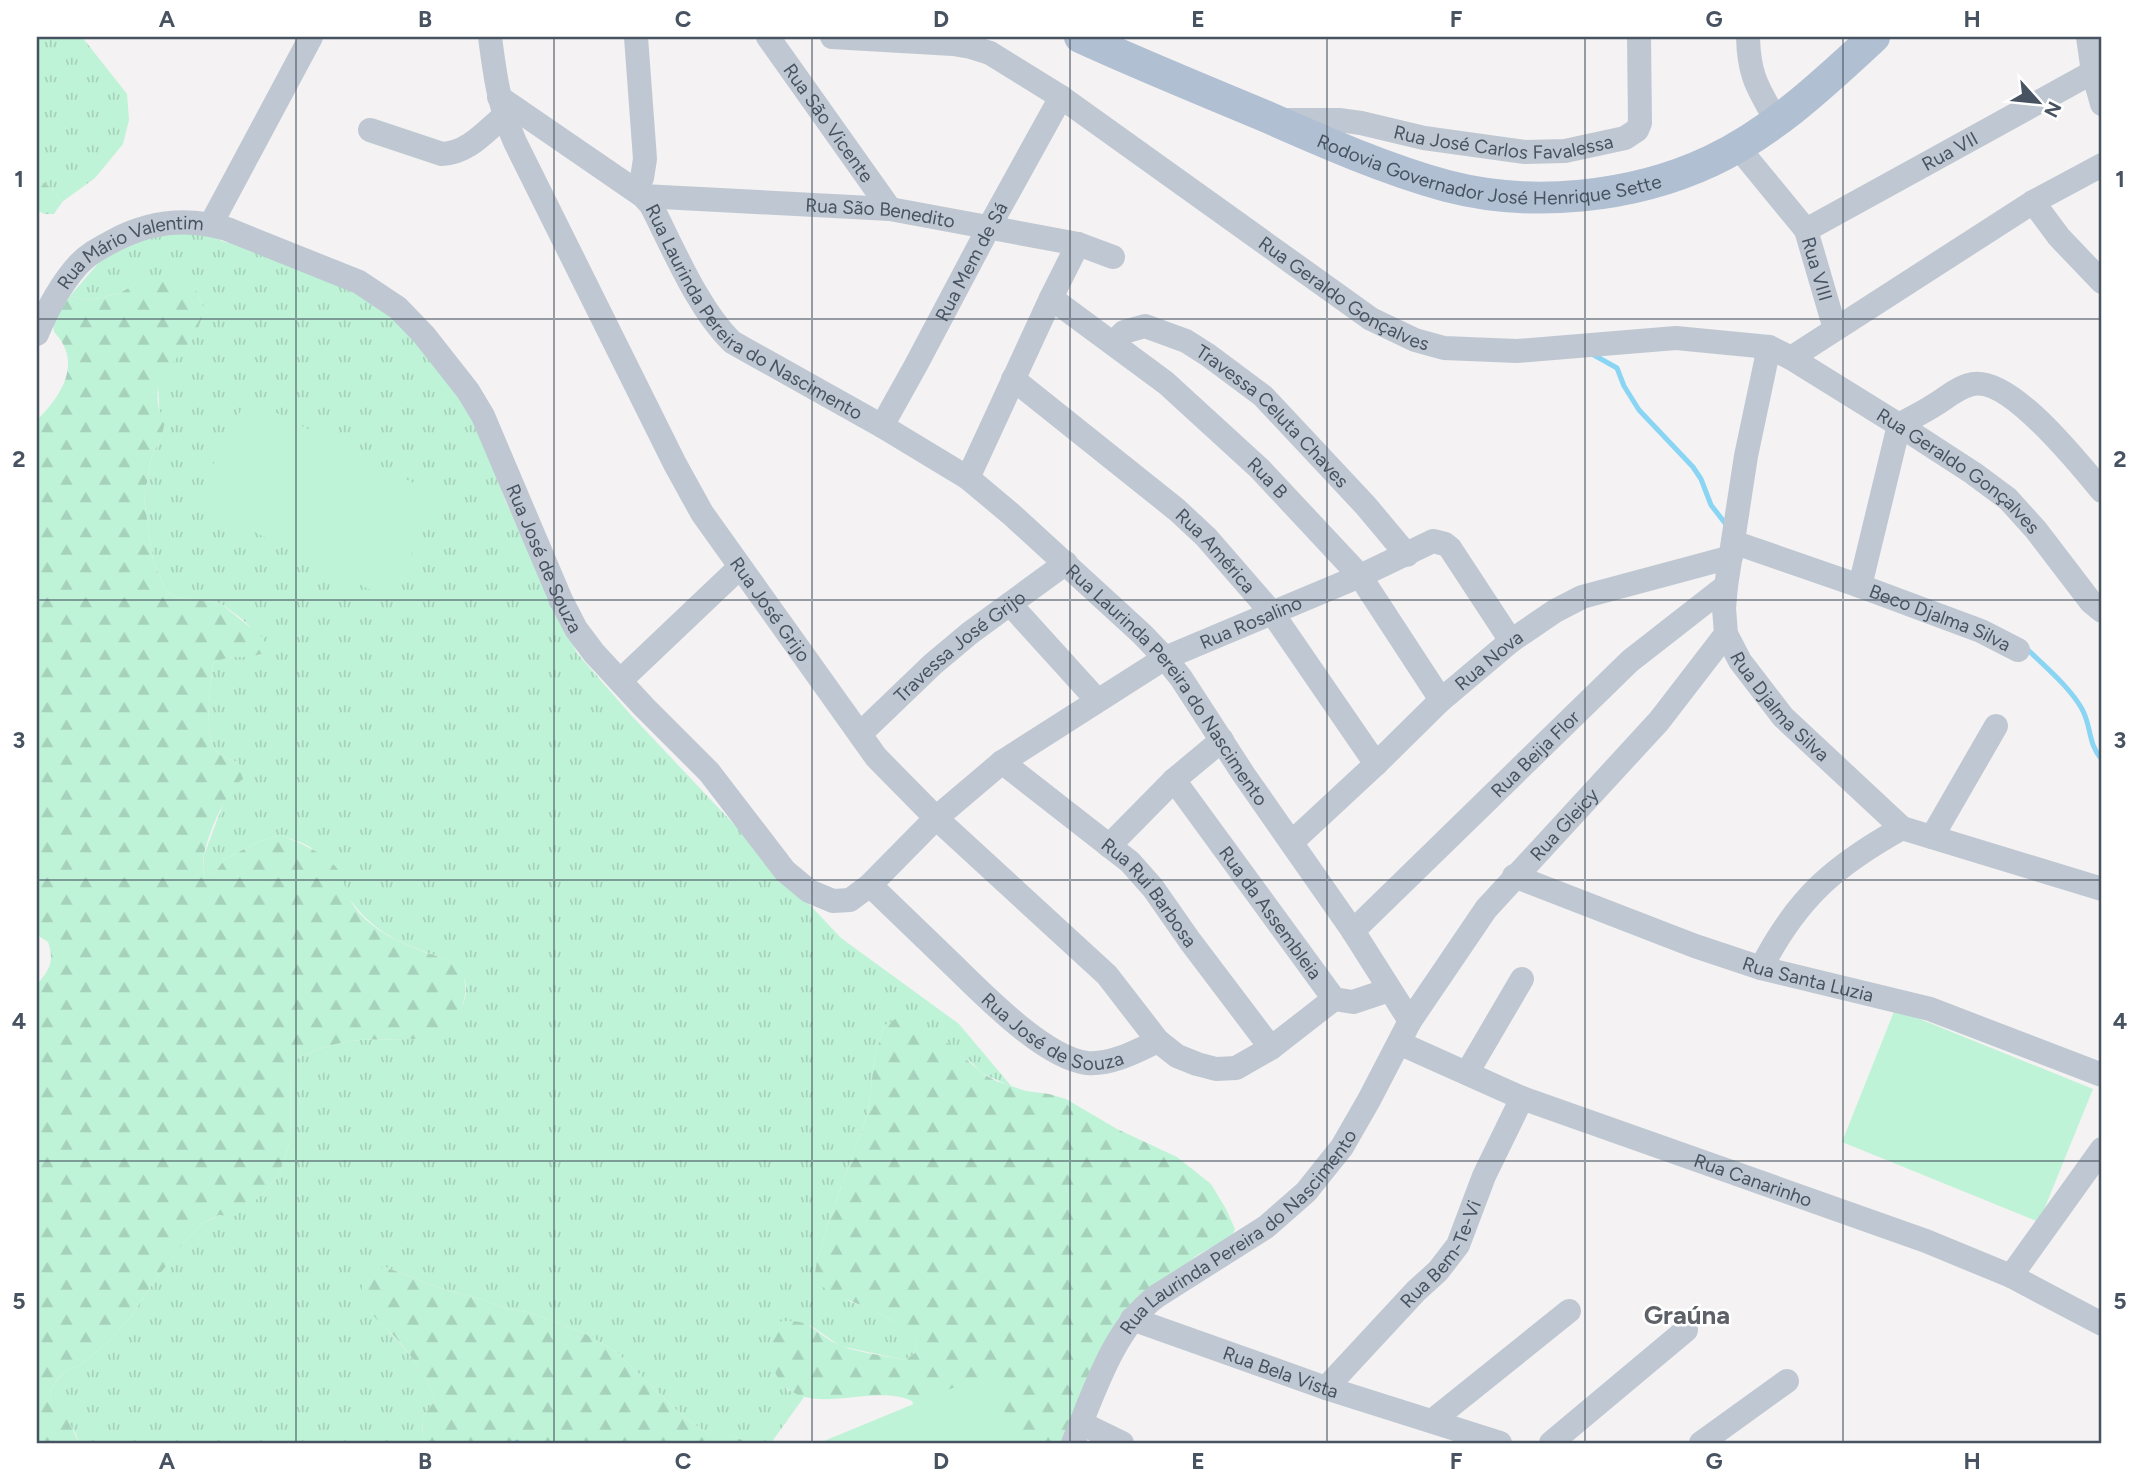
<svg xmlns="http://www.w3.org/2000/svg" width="2139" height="1480" viewBox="0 0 2139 1480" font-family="Figtree,sans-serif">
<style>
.grass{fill:url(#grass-tufts)}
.forest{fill:url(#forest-firs)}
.pitch{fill:#bff3d7}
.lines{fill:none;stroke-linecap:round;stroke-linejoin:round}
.stream{stroke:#89d5f3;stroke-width:5}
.minor{stroke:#bfc8d2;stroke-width:24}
.major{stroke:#b0bfd2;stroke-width:32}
.grid{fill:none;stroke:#485361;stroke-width:2;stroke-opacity:0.55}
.labels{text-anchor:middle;stroke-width:5;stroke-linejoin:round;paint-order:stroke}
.street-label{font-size:19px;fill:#485361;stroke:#fff}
.district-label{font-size:26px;font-weight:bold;fill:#5e6168;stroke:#fff}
.neatline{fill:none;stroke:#485361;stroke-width:2.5}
.grid-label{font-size:23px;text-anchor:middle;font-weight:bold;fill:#485361}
</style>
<defs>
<pattern id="grass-tufts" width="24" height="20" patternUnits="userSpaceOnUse" patternTransform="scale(1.75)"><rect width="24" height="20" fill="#bff3d7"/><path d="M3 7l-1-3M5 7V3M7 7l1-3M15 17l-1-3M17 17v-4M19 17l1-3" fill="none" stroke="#a6d2bb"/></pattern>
<pattern id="forest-firs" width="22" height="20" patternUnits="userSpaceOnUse" patternTransform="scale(1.75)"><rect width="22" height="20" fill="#bff3d7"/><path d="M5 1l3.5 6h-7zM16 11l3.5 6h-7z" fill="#a6d2bb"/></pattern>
</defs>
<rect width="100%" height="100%" fill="#f4f2f2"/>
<path class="grass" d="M37,37H82L127,94L129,120L123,144L95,178L62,202L52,189L37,177Z
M193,229L225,242L267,249L362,297L425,342L483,439L505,500L577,653L630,714L841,938L959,1024L1012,1087L982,1073L970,1061L885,1025L875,1054L868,1112L830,1218L817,1260L848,1301L870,1308L902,1326L915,1336L917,1347L915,1353L905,1360L840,1346L810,1325L786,1389L804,1397L771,1443H750L730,1435H710L684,1417L614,1350L582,1332L527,1312L504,1308L483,1300L440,1288L385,1267L371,1313C397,1339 424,1366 435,1401L422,1417L423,1437L428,1443H79L76,1434L50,1395L51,1388L57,1380L67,1370L79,1366L108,1342L131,1317L153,1283L186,1240L203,1223L262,1195L280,1172L290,1141L291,1063C306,1051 342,1041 361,1040C392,1038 410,1044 439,1028C452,1021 461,1013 465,998C473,962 435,957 410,946C367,928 357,908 329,873C324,865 317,853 310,847C302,842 290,839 280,835L258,842L225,859L214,874L203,877L204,855L225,799L236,784L239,763C233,760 223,757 218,753C202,737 211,685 213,664L222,658L260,655L250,627L242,619L220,603L175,597L165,589L153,560L144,498L152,455L161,438L158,384L171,363L184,348L204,309L195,288L140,281L120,293L100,298L87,300L70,296L107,253L132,241Z"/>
<path class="forest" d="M37,177L52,189L62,202L54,214H44L37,210Z
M163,279L179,281L195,288L204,309C202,316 200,324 197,330C180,363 141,379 165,422L161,438L152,455L144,498L153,560L165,589L175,597L220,603L261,636L267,645L266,651C251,662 231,651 213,664C211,685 202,737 218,753C223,757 233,760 239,763L243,779C225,791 209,833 204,854C203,861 203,869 203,876L214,874L225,859L258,842L280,835C300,843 320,851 335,866C343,874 345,890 350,900C364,924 388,937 412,947C436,958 470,960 465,994C464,1007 453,1028 440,1033C416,1043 387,1038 361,1040C342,1041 306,1051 291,1063L290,1141L280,1172L262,1195L235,1216L219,1215L203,1223L186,1240L153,1283L131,1317L108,1342L79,1366L67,1370L57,1380L51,1388L50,1395L64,1410L79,1443H37V985C49,969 55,963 48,942L37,935V420C62,395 83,362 54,332L53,321L70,296L87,300L100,298L120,293L140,281Z
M897,1018L930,1028L982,1073L996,1081L1026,1091L1049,1094L1066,1099L1117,1129L1177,1157L1211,1184L1226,1209L1235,1229L1232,1236L1196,1256L1168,1279L1067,1443H1006L914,1407L912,1401C869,1380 797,1427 773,1368C765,1351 769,1338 778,1322C811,1317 813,1333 839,1345C855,1352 887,1356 905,1360L915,1353L917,1347L915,1336C901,1325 884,1315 868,1308C847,1299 832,1296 814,1280L817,1260L830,1218L868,1112L875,1054L885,1025Z
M385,1267L440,1288L483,1300L504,1308L527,1312L582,1332L614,1350L684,1417L710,1435H730L750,1443H428L423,1437L422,1417L435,1401C427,1377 412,1356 395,1337C383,1324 365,1312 362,1294C361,1284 365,1277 371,1269Z"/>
<path class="pitch" d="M247,398L441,497L389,599L194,502Z
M1895,1009L2093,1089L2039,1222L1842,1142Z
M989,1373L1017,1443H819Z"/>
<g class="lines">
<path class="stream" d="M1592,354L1617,368L1624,386L1639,410L1693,467L1701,479L1711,505L1728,527
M2025,647C2044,666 2069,686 2082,709C2092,727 2087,742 2102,760
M517,1443V1442"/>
<g class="minor">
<path id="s1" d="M490,37C495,76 499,106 515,142L675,464L702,513L876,757L936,818L1107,975L1158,1041L1177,1056L1197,1064L1216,1069L1236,1068L1271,1048L1334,999"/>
<path id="s2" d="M768,37L890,209"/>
<path id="s3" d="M832,37L953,44L971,47L990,53L1061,97L1371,319L1415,340L1444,348L1517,351L1676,338L1769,347L1791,358L1899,425L1973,473L2008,499L2036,530L2091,602L2102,611"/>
<path d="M1748,37C1749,77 1758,88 1777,122"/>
<path d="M2088,37L2093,72L2102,104"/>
<path id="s4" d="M499,97L643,196L651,205C673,248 698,309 732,342L882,426L968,478L1011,514L1142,634L1165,658L1181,678L1244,775L1353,931L1410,1021"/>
<path id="s5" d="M1280,120H1339L1361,123L1424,138L1525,152L1565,151L1625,138L1637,130L1640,123L1639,37"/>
<path d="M370,130L442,154C468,153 485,132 504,116"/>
<path id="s6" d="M1737,146L1806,230L1835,329"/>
<path d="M633,189L642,178L645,159L636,37"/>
<path id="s7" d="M643,196L890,209L1078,244L1113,257"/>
<path d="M2033,202L2059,237L2102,282"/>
<path d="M211,224L311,37"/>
<path id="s8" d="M1806,230L2093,72"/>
<path id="s9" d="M1051,298L1166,383L1260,469L1360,576L1441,700"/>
<path id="s10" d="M37,334C47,310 61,284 78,265C88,254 100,248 113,241C150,221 187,217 227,229L359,282L398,308L424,335L468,391L483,416L561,600L576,629L594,653L644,707L709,772L785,871L809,891L833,901L850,900L870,885L936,818L1002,762L1165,658L1360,576L1433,541L1445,544L1450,548L1511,641"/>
<path id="s11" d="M1113,343L1124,332L1145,326L1186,341L1208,355L1263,396L1366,506L1407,555"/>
<path id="s12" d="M1769,347L1746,456L1726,586L1724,608L1726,634L1740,661L1783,717L1902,828L2102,889"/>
<path d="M1791,358L2033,202L2102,165"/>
<path id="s13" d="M1013,379L1177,510L1206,537L1273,614L1376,764"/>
<path id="s14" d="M882,426L916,365L988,229L1061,97"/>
<path d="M968,478L1051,298L1078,244"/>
<path d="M1733,542L1860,586L1899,425C1911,418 1924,412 1936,404C1946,398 1957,388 1969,385C2007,371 2079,464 2102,491"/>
<path id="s15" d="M1860,586L1981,631L2018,650"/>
<path d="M1010,604L1097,700"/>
<path d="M620,681L740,567"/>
<path id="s16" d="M860,734L933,664L970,633L1066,563"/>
<path id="s17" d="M1002,762L1130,862L1153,888L1190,941L1271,1048"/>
<path id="s18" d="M1174,780L1334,999L1353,1002L1389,990"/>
<path d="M1932,837L1996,726"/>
<path id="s19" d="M1292,842L1376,764L1441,700L1511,641L1555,611L1582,597L1731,557"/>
<path d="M1109,846L1174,780L1222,740"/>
<path id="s20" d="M1514,876L1695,946L1761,968L1930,1009L2102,1075"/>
<path id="s21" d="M870,885C897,911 924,937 951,963C982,993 1044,1058 1087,1063C1112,1065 1137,1051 1158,1041"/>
<path id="s22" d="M1353,931L1630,661L1726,586"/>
<path d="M1761,968C1797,898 1834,866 1902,828"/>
<path id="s23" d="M1399,1043L1522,1098L1926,1241L2011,1276L2102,1324"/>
<path d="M1467,1073L1522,979"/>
<path d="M2011,1276L2102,1149"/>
<path id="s24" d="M1132,1319L1326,1388L1500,1443"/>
<path id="s25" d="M1326,1388L1416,1291L1438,1271L1458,1245L1484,1176L1522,1098"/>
<path d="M1432,1421L1569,1311"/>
<path d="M1081,1423L1122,1443"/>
<path id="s26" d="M1073,1443C1093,1395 1114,1327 1157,1296L1266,1227L1306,1192L1342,1147L1369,1100L1410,1021L1486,909L1659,721L1726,634"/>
<path d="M1551,1443L1686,1330"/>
<path d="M1701,1443L1787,1381"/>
</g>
<path class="major" id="s27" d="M1080,37C1141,65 1203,90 1265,116C1324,142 1385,169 1447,186C1531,208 1632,198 1711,161C1774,131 1823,84 1874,37"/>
</g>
<path class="grid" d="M296,37V1443M554,37V1443M812,37V1443M1070,37V1443M1327,37V1443M1585,37V1443M1843,37V1443M37,319H2102M37,600H2102M37,880H2102M37,1161H2102"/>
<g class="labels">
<g class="street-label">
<text dy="7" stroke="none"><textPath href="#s2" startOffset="105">Rua São Vicente</textPath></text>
<text dy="7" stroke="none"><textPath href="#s5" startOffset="226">Rua José Carlos Favalessa</textPath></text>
<text dy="7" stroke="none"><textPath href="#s8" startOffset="164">Rua VII</textPath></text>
<text dy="7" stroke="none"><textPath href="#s27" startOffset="436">Rodovia Governador José Henrique Sette</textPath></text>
<text dy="7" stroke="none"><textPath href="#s7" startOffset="238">Rua São Benedito</textPath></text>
<text dy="7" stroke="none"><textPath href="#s10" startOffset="135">Rua Mário Valentim</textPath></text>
<text dy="7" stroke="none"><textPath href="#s14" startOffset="187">Rua Mem de Sá</textPath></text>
<text dy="7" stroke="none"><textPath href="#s6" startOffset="149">Rua VIII</textPath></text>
<text dy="7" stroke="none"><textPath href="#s3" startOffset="588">Rua Geraldo Gonçalves</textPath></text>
<text dy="7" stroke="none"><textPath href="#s4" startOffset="341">Rua Laurinda Pereira do Nascimento</textPath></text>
<text dy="7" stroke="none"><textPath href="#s11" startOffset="196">Travessa Celuta Chaves</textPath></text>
<text dy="7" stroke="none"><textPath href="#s3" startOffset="1256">Rua Geraldo Gonçalves</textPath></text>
<text dy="7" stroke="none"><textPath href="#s9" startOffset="282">Rua B</textPath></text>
<text dy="7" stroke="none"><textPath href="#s13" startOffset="266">Rua América</textPath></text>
<text dy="7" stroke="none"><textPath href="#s10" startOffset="723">Rua José de Souza</textPath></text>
<text dy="7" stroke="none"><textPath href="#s1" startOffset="642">Rua José Grijo</textPath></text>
<text dy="7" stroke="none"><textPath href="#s15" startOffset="86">Beco Djalma Silva</textPath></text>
<text dy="7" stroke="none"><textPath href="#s10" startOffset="1687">Rua Rosalino</textPath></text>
<text dy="7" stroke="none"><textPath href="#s16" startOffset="133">Travessa José Grijo</textPath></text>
<text dy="7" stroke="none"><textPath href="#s19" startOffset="268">Rua Nova</textPath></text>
<text dy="7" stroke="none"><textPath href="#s4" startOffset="908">Rua Laurinda Pereira do Nascimento</textPath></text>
<text dy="7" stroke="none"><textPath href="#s12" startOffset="382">Rua Djalma Silva</textPath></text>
<text dy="7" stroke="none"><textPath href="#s22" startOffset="254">Rua Beija Flor</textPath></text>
<text dy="7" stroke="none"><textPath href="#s26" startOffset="805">Rua Gleicy</textPath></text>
<text dy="7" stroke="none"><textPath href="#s17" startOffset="198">Rua Rui Barbosa</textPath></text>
<text dy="7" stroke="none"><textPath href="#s18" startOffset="164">Rua da Assembleia</textPath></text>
<text dy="7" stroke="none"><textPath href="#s20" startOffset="312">Rua Santa Luzia</textPath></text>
<text dy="7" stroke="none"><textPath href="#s21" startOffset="240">Rua José de Souza</textPath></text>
<text dy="7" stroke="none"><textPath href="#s23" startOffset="380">Rua Canarinho</textPath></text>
<text dy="7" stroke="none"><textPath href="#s26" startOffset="276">Rua Laurinda Pereira do Nascimento</textPath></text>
<text dy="7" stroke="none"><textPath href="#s25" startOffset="178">Rua Bem-Te-Vi</textPath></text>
<text dy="7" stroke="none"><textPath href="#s24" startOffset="158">Rua Bela Vista</textPath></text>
</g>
<g class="district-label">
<text x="1687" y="1324">Graúna</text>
</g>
</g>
<rect width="2139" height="1480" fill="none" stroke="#ffffff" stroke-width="77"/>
<g transform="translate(2038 102) rotate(117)" stroke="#ffffff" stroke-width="5" paint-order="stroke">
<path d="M0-5L12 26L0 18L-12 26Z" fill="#485361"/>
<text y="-10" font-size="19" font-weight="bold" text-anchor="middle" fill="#485361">N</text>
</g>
<rect x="38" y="38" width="2062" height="1404" class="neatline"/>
<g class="grid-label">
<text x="167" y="27">A</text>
<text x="425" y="27">B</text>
<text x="683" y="27">C</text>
<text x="941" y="27">D</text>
<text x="1198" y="27">E</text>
<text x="1456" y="27">F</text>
<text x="1714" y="27">G</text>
<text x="1972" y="27">H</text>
<text x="19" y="187">1</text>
<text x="2120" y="187">1</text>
<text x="19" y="467">2</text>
<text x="2120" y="467">2</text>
<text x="19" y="748">3</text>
<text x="2120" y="748">3</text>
<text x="19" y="1029">4</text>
<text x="2120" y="1029">4</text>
<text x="19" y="1309">5</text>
<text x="2120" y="1309">5</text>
<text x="167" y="1469">A</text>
<text x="425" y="1469">B</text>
<text x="683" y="1469">C</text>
<text x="941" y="1469">D</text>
<text x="1198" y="1469">E</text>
<text x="1456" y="1469">F</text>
<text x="1714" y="1469">G</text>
<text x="1972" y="1469">H</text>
</g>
</svg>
